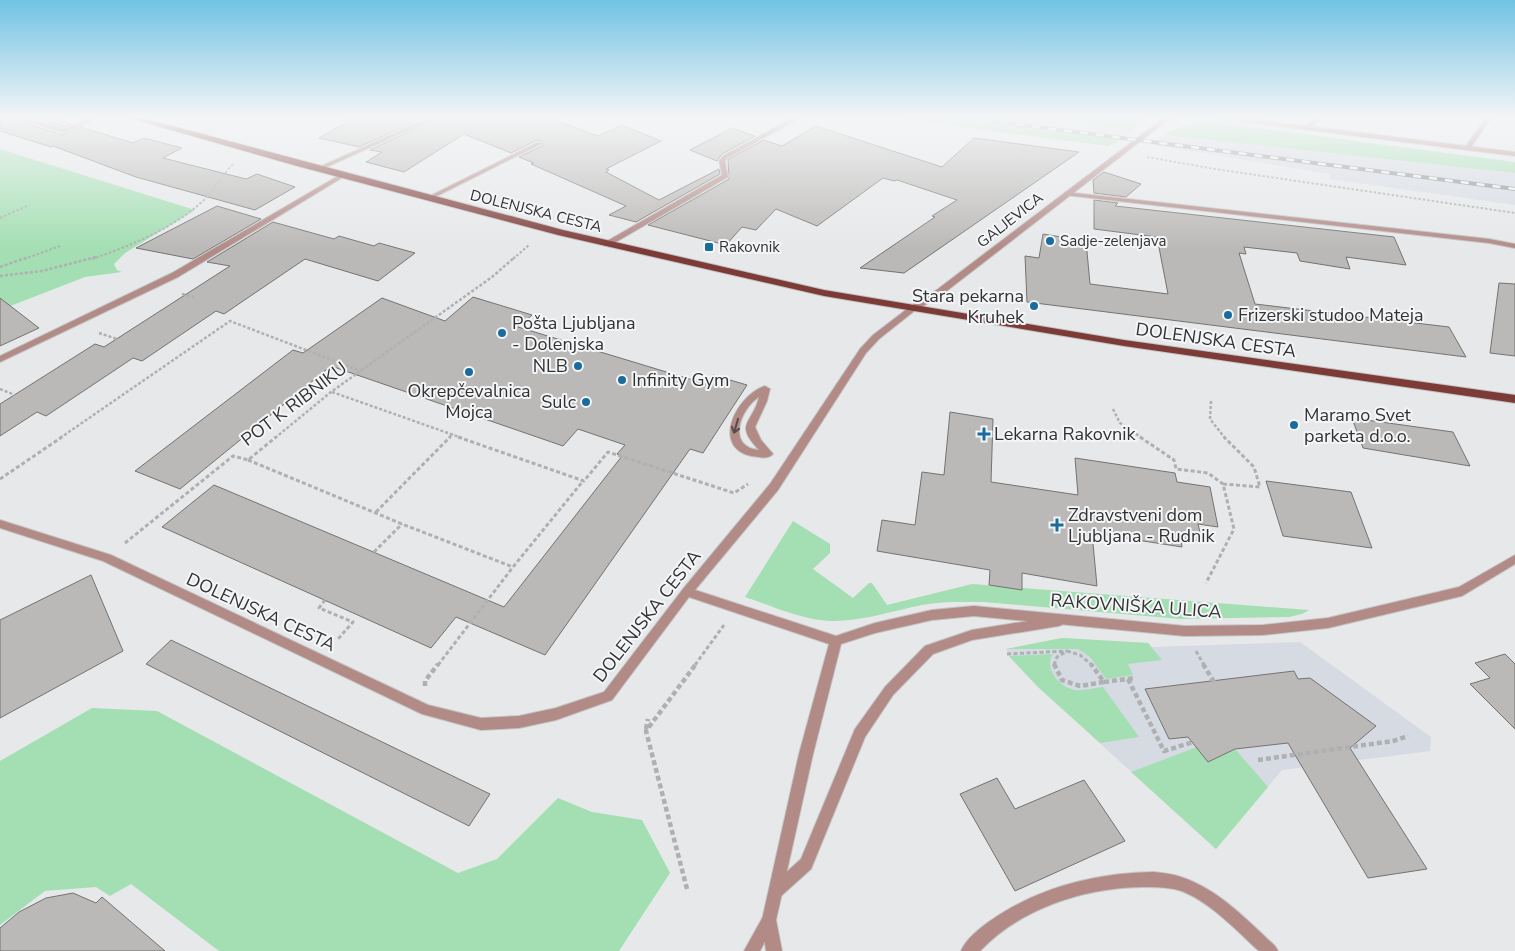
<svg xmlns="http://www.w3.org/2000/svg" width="1515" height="951" viewBox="0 0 1515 951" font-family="'Nunito Sans',sans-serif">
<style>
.built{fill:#d6dae3}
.green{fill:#a3dfb2}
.building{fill:#bbb9b7;stroke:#747371}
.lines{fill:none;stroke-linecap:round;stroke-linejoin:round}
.service-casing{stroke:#c3c4c5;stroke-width:2}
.minor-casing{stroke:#c3c4c5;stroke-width:2}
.tertiary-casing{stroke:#c3c4c5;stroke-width:2}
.primary-casing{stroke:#c3c4c5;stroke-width:2}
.path-far3{stroke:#afb0b2;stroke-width:2;stroke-dasharray:2.5 2;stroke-linecap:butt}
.path-far2{stroke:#afb0b2;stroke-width:2.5;stroke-dasharray:3 2;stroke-linecap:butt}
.path-far1{stroke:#afb0b2;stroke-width:3;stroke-dasharray:4 2.5;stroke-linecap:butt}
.path{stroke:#afb0b2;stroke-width:4.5;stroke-dasharray:5 3;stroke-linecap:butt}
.service{fill:#b28a86;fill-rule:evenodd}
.minor{fill:#b28a86;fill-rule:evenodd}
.tertiary{fill:#b28a86;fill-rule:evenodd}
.primary{fill:#7d3b38;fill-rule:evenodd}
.rail-casing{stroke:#8d8e8f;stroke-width:4}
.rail{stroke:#f4f5f7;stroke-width:2.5;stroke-dasharray:8;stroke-linecap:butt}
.oneway{stroke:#584c4c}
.poi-dot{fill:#1b6b9d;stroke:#f4f5f7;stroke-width:2}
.labels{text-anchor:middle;stroke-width:4;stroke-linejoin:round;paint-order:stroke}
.far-street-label{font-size:15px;fill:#323233;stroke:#f4f5f7}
.far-poi-label{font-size:15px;fill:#323233;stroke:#f4f5f7;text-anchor:start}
.poi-label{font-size:18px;fill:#323233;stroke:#f4f5f7;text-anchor:start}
.street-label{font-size:18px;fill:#323233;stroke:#f4f5f7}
</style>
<rect width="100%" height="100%" fill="#e7e8ea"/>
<path class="built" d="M929,116H1024L1133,130L1120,140Z
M1165,135L1515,173V205L1330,179V174L1152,145Z
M1062,638L1148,643L1152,647L1300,642L1431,737L1430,751L1282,770L1216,849L1038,687L1010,658L1006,649Z"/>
<path class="green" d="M879,116H929L1120,140L1108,146Z
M1024,116H1131L1139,119L1133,130Z
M1211,122L1515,162V173L1165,135C1178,125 1195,123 1211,122Z
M0,149L195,210L125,253L114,264L117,270L122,272L85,277L0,310Z
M793,521L830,544V553L813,569L853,598L869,583H872L887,605L972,584L1309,610L1302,614L1289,617L1180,619L983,602C963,602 942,601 922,605C892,611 860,622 830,621C802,620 772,606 745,597Z
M1062,638L1148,643L1162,660L1128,664L1133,675L1106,679L1090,657L1078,649H1006Z
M1053,654C1043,668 1060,688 1075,690C1083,691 1094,688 1103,687L1139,737L1100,743L1038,687L1009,656Z
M92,708L157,711L458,873L497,859L558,798L592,812L642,820L670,873L619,951H219L131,884L110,896L96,887L45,891L0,925V761Z
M1197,747L1208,762L1235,749L1268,787L1216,849L1131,772Z"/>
<path class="building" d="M0,116H45L71,124L64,127L27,116L21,120L22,122L63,135L81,127L133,143L144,138L182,148L163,158L246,179L257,174L295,187L255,210L136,177L53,146L51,147L0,131Z
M357,116H427L359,147L319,138Z
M442,116H544L598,136L622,125L661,141L606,169L609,170L606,172L659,200L719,169L720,174L636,222L609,215L626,206L531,164L534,163L519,157L544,145L543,141L537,140L511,153L464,134L404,172L366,162L382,152L370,150Z
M816,126L942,167L974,138L1079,152L904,273L860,268L935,217L932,216L957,200L897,180L894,181L883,178L817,226L776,209L756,230L742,227L726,245L648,225L729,179L728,159L764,140L782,146Z
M732,128L755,136L722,154L717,161L690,150Z
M1104,172L1141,184L1126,197L1094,193L1093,180Z
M1094,200L1118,203L1115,206L1394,237L1406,265L1346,257L1350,269L1300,261L1297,253L1244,247L1246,254L1239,253L1255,304L1449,327L1466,357L1027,302L1025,256L1039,258L1043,234L1086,241L1090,284L1168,294L1157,237L1094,229Z
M217,206L261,219L193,259L136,248Z
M273,222L334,239L339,236L374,246L379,243L415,253L378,281L305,259L224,314L216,311L142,361L133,358L46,416L37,412L0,436V404L95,344L104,347L230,266L207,262Z
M1499,283L1515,284V356L1490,353Z
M473,297L532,315L518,327L706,384L713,375L747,385L703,453L690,449L545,655L456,617L431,648L162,527L214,485L504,607L622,456L617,454L625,445L578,429L563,446L331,366L180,489L135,471L293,350L303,353L382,298L445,321Z
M0,298L39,328L0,346Z
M950,412L993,419L991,482L1078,495L1075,458L1175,473L1177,482L1210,487L1218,527L1198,524L1202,541L1181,538L1182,547L1092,533L1097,586L1022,573V590L989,585L990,570L877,551L882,520L915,525L922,472L944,475Z
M1352,418L1453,432L1470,466L1363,448Z
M1266,481L1351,492L1372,548L1283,536Z
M91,575L123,651L0,718V620Z
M171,640L490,794L469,826L146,664Z
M1505,654L1515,664V729L1470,684L1490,678L1475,663Z
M1294,671L1298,679L1310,678L1376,726L1350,748L1427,869L1368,878L1288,743L1235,749L1208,762L1188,737L1169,739L1145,689Z
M997,778L1015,809L1084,780L1125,841L1015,891L960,794Z
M73,893L96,903L102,897L165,951H0V928L19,912L46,898Z"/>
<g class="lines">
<defs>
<path id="service" d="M94,116H102L64,133L23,120L26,118L64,129Z
M432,116H440L320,170L315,169Z
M796,116H804L727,158L725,161L728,177L609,246H606L602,244L722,175L719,161L723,156Z
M538,142L543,143L431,199L426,198Z
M765,386L770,389L767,401L755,427L761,440L773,454C769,458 765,458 759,457C709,454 733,397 765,386ZM759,397C753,424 733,423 759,450C726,447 740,409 759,397Z
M1059,616L1063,618L1065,621L1063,624L1059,626L972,640L933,654L893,695L865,737L811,869L781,896L776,898L771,896L769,891L771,886L801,859L855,729L885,687L925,646L972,630Z
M769,913L774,915L776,920L760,951H744L764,915Z"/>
<path id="minor" d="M1316,116H1323L1308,129H1304V127Z
M1487,116H1493L1469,150H1465L1464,149Z
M343,173L345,174V176L178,277L0,362V356L172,273Z
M1066,192L1489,239L1515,244V248L1489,243L1064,195V193Z
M911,306H914L918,308L879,339L866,353L778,490L695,590L836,636L875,623L932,610L974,606L1185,626L1263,625L1328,618L1459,587L1515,555V564L1462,596L1328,628L1263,635L1185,636L974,616L932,620L875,633L841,644L813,754L776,920L782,951H766L762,920L799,754L829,644L689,597L612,700L556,720L519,728L481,730L422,714L103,561L0,528V520L111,555L428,705L481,718L519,716L556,708L604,692L683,589L770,484L860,349L873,335Z
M1154,872C1163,873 1173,874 1181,877C1218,889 1247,920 1275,946L1278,951H1259C1236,930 1212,904 1184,892C1171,887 1156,887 1142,887C1084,888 1021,908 980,951H961C966,939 980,928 990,921C1039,887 1096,873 1154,872Z"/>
<path id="tertiary" d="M1166,116H1173L944,293L917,310H911V306L938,289Z
M1210,116H1227L1515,152V156L1213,118Z"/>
<path id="primary" d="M122,116H135L563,230L824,290L1124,340L1515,395V403L1124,346L824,296L558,235L297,166Z"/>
</defs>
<use href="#service" class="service-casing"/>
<use href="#minor" class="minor-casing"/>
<use href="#tertiary" class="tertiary-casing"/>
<use href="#primary" class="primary-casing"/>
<path class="path-far3" d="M1147,157L1215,169L1515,213
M0,218L29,205
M24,259L60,246
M92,259C130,246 174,228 204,200C215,189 222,175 233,164
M513,259L529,245"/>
<path class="path-far2" d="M0,267L28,257
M0,276L42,271L96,257
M182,294L194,297
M99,333L117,339
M0,389L15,395
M332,392L462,438
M1211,401L1210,419L1225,438
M1113,409L1120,423L1142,438
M60,438L230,321L361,371
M275,438L331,392L492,277L515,257
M449,438L453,434"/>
<path class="path-far1" d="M458,437L584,481L608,452L734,493L748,484
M1140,437L1174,460L1176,469L1208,473L1223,484L1234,529L1206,583
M248,460L402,524L513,567L583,481
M0,479L62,437
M1223,484L1260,487L1254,467L1224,437
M376,512L450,437
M125,543L233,456L248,460L276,437
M374,552L402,524
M325,600L319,608L353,622L338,639
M1067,651L1080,655L1092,665
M1196,651L1204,665
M1007,654L1067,651
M438,665L513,567
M695,665L724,625
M1054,665L1057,657L1067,651"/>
<path class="path" d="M1054,664L1062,680L1080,686L1104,682L1091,664
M1203,664L1214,682
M1128,679L1164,751L1193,742
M1104,682L1135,678
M425,686V681L438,664
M646,729L648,719
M1258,760L1393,741L1408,736
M687,889L646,731L696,664"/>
<use href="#service" class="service"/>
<use href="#minor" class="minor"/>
<use href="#tertiary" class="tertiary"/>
<use href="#primary" class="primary"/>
<defs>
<path id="rail" d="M953,116L1515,189"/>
</defs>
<use href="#rail" class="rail-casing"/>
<use href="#rail" class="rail"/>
</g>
<defs><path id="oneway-shaft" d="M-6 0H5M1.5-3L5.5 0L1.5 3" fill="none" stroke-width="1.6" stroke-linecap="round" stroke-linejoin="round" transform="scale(1.25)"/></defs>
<use class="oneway" href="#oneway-shaft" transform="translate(736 426) rotate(106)"/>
<linearGradient id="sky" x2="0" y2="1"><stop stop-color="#71c3e4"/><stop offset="0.47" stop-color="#f4f5f6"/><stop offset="1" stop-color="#f4f5f6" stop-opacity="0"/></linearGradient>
<rect width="1515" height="249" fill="url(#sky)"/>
<g class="poi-dot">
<circle cx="1050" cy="241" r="5"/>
<rect x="704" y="242" width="10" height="10" rx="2.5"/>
<circle cx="1034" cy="306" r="5"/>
<circle cx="1228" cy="315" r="5"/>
<circle cx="502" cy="333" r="5"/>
<circle cx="578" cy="366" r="5"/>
<circle cx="469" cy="372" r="5"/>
<circle cx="622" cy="380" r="5"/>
<circle cx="586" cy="402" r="5"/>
<circle cx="1294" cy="425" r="5"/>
<path d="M981.5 426.5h5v5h5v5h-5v5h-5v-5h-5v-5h5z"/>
<path d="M1054.5 517.5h5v5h5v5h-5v5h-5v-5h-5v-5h5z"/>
</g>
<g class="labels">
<g class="far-street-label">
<text transform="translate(536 211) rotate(14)" y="5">DOLENJSKA CESTA</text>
<text transform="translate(1010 220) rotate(-38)" y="5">GALJEVICA</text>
</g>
<g class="far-poi-label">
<text x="1060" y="246">Sadje-zelenjava</text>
<text x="719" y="252">Rakovnik</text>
</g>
<g class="poi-label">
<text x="1024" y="302" text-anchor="end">Stara pekarna<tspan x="1024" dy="21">Kruhek</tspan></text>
<text x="1238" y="321">Frizerski studoo Mateja</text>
<text x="512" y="329">Pošta Ljubljana<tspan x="512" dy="21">- Dolenjska</tspan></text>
<text x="568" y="372" text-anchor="end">NLB</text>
<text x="632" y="386">Infinity Gym</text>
<text x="469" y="397" text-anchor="middle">Okrepčevalnica<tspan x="469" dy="21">Mojca</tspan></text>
<text x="576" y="408" text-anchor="end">Sulc</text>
<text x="1304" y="421">Maramo Svet<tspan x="1304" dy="21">parketa d.o.o.</tspan></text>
<text x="994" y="440">Lekarna Rakovnik</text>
<text x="1068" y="521">Zdravstveni dom<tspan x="1068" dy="21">Ljubljana - Rudnik</tspan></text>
</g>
<g class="street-label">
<text transform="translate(1216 340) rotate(8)" y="6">DOLENJSKA CESTA</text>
<text transform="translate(294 404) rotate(-37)" y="6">POT K RIBNIKU</text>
<text transform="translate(1136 606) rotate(4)" y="6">RAKOVNIŠKA ULICA</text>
<text transform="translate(261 612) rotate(25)" y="6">DOLENJSKA CESTA</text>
<text transform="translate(647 616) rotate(-52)" y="6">DOLENJSKA CESTA</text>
</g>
</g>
</svg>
